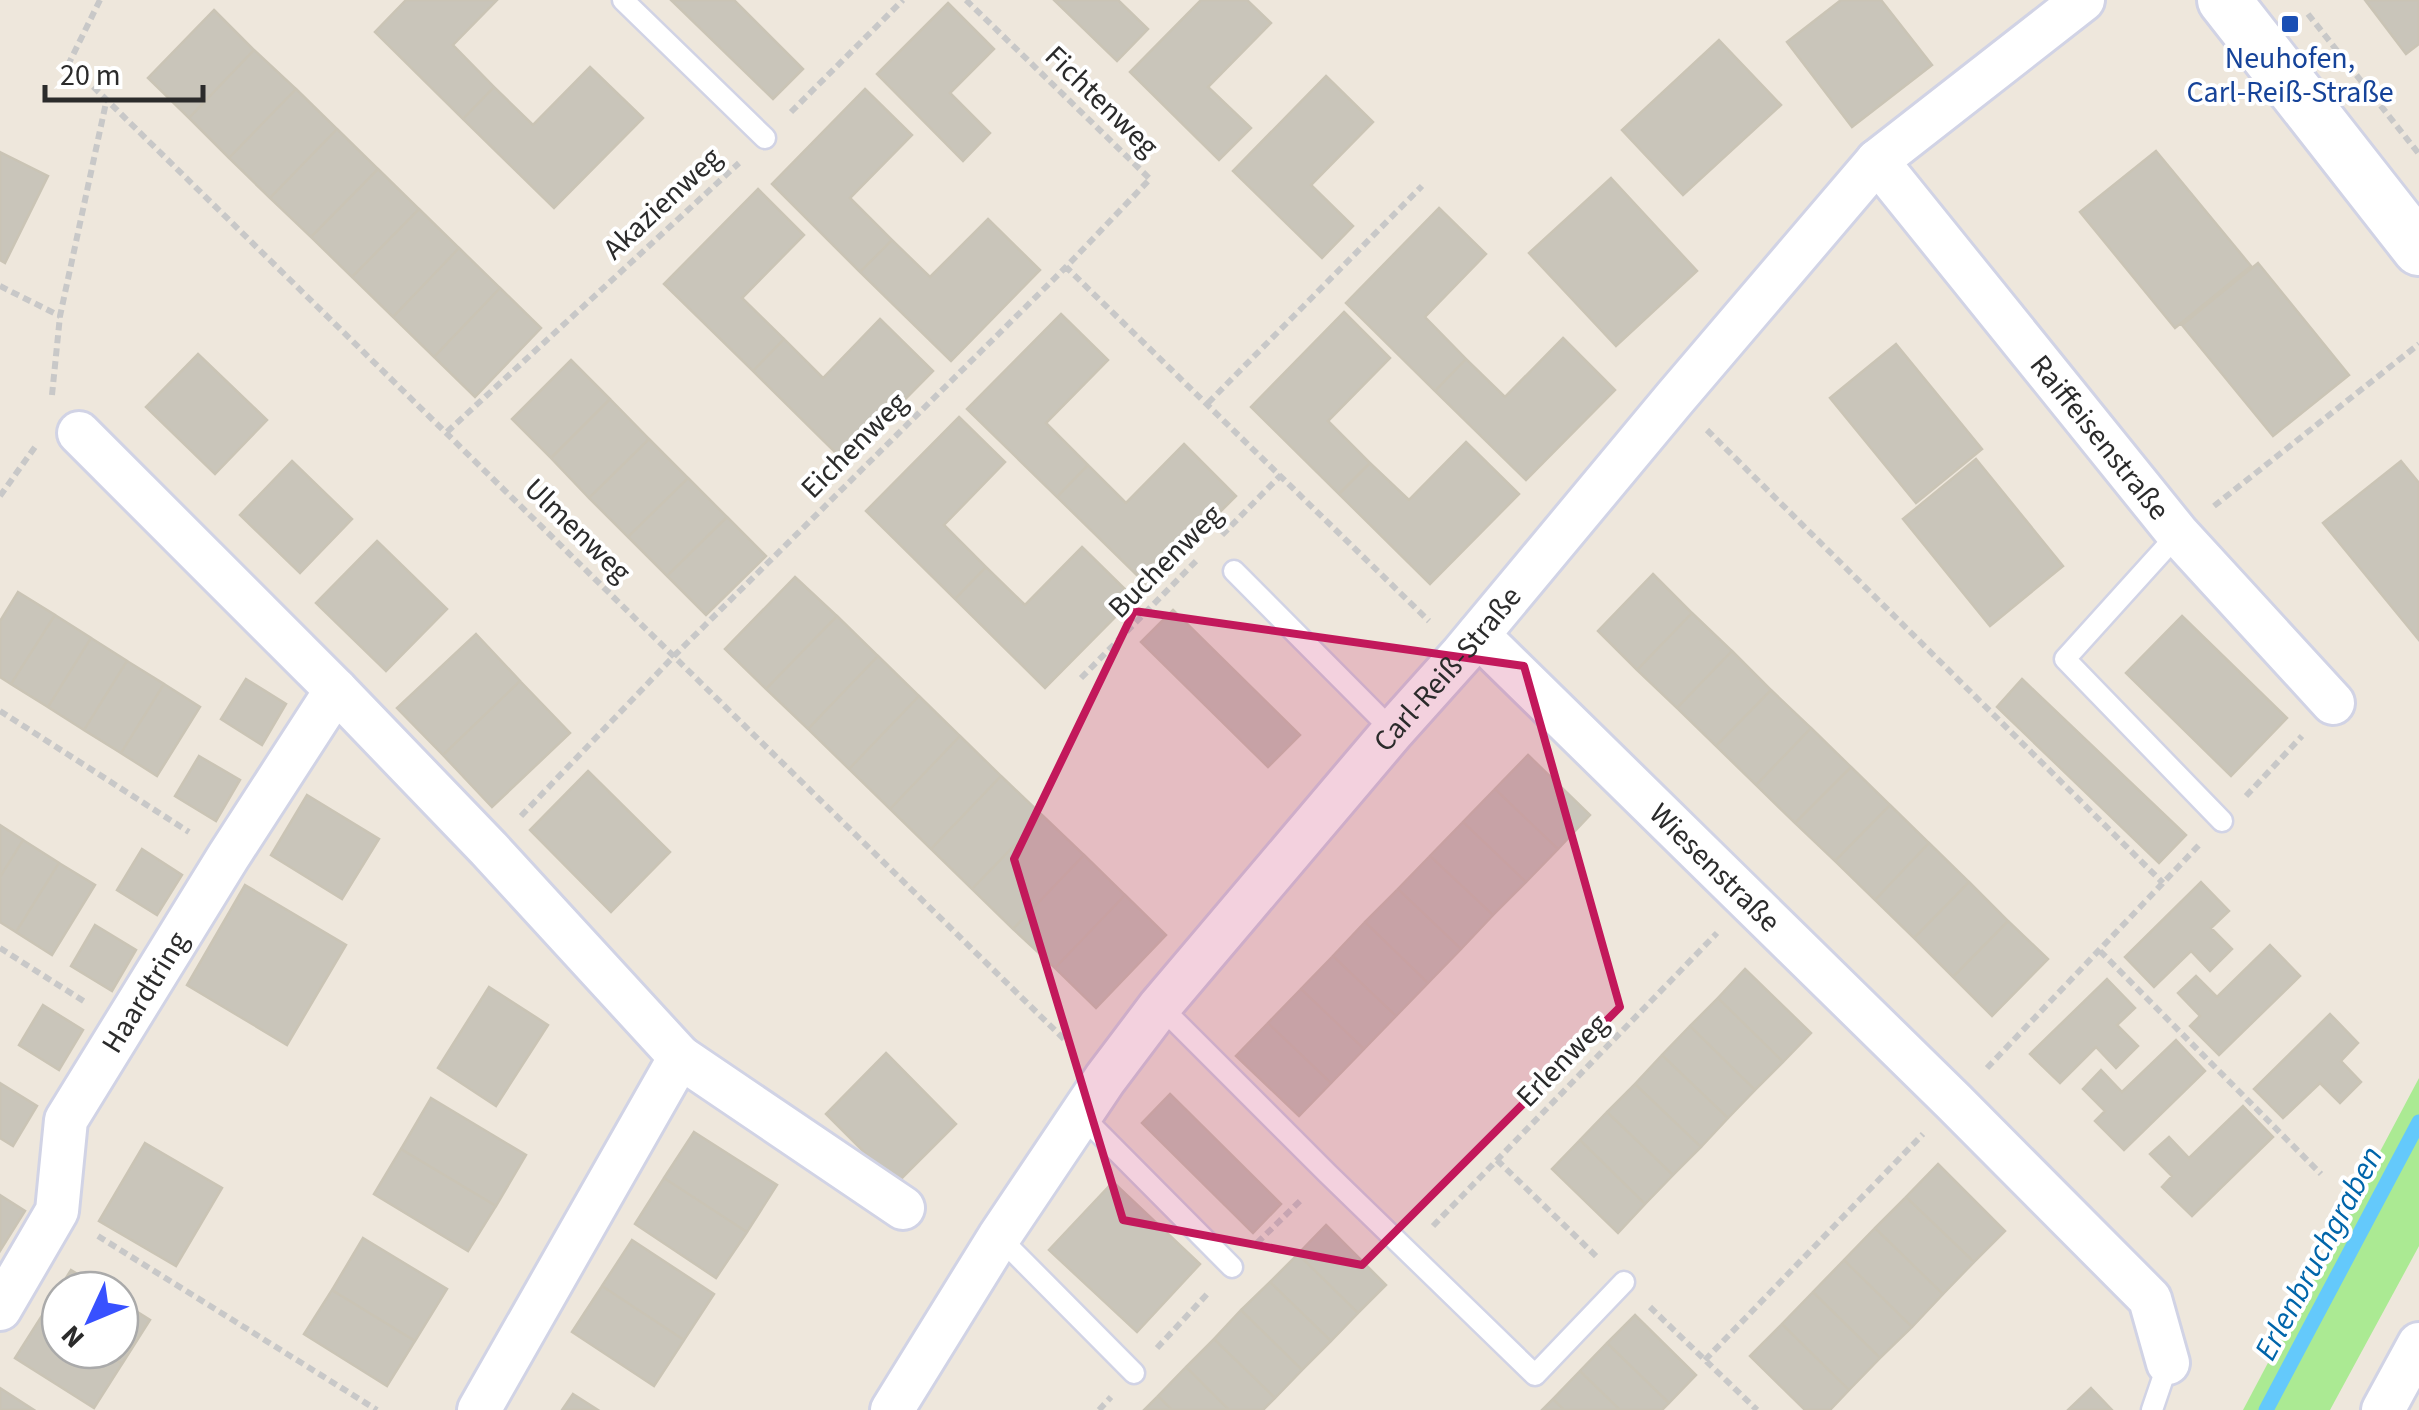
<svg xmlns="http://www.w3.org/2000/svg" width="2419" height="1410" viewBox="0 0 2419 1410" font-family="'Source Sans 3',sans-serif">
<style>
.green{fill:#abea93}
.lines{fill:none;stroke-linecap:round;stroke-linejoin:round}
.stream{stroke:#64c9fb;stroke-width:15}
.building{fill:#c9c5ba;stroke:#cac4b5;stroke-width:2.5}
.service-casing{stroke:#d1d3e5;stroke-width:25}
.minor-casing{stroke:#d1d3e5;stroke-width:48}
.tertiary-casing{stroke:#d1d3e5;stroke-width:58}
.path{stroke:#c8c8c8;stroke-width:6;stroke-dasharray:8 5;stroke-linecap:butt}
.service{stroke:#fff;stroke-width:20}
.minor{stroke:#fff;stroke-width:42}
.tertiary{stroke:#fff;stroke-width:52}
.marked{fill:#c2185b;fill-opacity:0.2;stroke:#c2185b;stroke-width:8;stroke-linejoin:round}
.transit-dot{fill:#1a4fb4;stroke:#fff;stroke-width:4}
.labels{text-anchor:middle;stroke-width:8;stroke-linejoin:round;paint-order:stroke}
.transit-label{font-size:30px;fill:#164399;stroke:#fff}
.street-label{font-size:30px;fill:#2b2b2b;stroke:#fff}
.water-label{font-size:32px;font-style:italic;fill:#0065aa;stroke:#fff}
</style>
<rect width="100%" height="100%" fill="#eee7dc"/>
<path class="green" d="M2419,1078V1246L2330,1410H2243Z"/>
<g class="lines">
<path class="stream" d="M2266,1410L2419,1122"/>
</g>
<path class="building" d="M406,0H497L453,45L494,87L463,119L375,32Z
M671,0H734L803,69L773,99Z
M1054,0H1118L1148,29L1117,61Z
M1201,0H1247L1271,23L1208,87L1251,128L1219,160L1130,72Z
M1841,0H1881L1932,65L1852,127L1787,42Z
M2365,0H2419V44L2406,54Z
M948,3L994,49L950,93L990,133L963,161L877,74Z
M214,10L254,50L189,118L148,78Z
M1719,40L1781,105L1683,195L1622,130Z
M254,50L296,89L229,158L189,118Z
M590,67L643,118L554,208L463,119L494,87L533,125Z
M1326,76L1373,122L1311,185L1353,226L1322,258L1233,171Z
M296,89L337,129L270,198L229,158Z
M865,89L912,135L850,198L892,240L860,272L772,184Z
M337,129L378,169L311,237L270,198Z
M2156,151L2251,266L2175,328L2080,212Z
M0,152L48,176L5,263L0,260Z
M378,169L419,209L352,277L311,237Z
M1611,178L1697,271L1616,346L1529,253Z
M758,189L804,235L742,298L784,339L753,371L664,284Z
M1439,208L1486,254L1425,317L1466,359L1435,391L1346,303Z
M419,209L459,248L393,317L352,277Z
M988,219L1040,270L951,361L860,272L892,240L930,277Z
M459,248L500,288L434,357L393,317Z
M2258,263L2349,375L2273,436L2182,325Z
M500,288L541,328L475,397L434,357Z
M1344,312L1390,358L1328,421L1370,463L1339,494L1251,407Z
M1061,314L1108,360L1046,423L1088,465L1057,497L967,409Z
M880,319L933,371L844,461L753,371L784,339L823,378Z
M1563,338L1615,390L1526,480L1435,391L1466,359L1505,397Z
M1896,344L1982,449L1916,503L1830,398Z
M198,354L267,420L215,474L146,407Z
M571,360L610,399L551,458L512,419Z
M610,399L649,439L589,498L551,458Z
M959,417L1005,462L944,525L986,567L955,599L866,511Z
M649,439L688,478L628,537L589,498Z
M1466,442L1519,494L1430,584L1339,494L1370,463L1409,500Z
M1184,444L1236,496L1147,585L1057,497L1088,465L1126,503Z
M1976,459L2063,566L1990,626L1903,519Z
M292,461L352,519L300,573L240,515Z
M2401,461L2419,483V640L2323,523Z
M688,478L727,517L667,576L628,537Z
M727,517L766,556L706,615L667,576Z
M377,541L447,609L386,671L316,603Z
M1082,547L1134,598L1045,688L955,599L986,567L1025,605Z
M1653,574L1692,613L1637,670L1598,631Z
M795,577L837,616L766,689L725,649Z
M18,592L55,615L11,684L0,677V621Z
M1173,610L1300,735L1268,767L1141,642Z
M1692,613L1732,651L1677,708L1637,670Z
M55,615L91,638L48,707L11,684Z
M837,616L878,656L808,729L766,689Z
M2182,616L2287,718L2231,776L2126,673Z
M476,634L520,681L443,755L397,708Z
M91,638L127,661L84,730L48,707Z
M1732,651L1771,690L1716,746L1677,708Z
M878,656L919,696L849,769L808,729Z
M127,661L164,684L121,753L84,730Z
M246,679L286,704L262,745L221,719Z
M2022,679L2186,835L2159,863L1997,707Z
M520,681L570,733L492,807L443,755Z
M164,684L200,707L157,776L121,753Z
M1771,690L1811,728L1756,785L1716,746Z
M919,696L960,736L890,809L849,769Z
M1811,728L1851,767L1795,823L1756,785Z
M960,736L1001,776L931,849L890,809Z
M1528,755L1590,815L1558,849L1495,789Z
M199,756L240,780L216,821L175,796Z
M1851,767L1890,805L1835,861L1795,823Z
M588,771L670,852L611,912L530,830Z
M1001,776L1043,816L972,889L931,849Z
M1495,789L1558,849L1526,882L1463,822Z
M307,795L379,839L342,899L271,855Z
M1890,805L1929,843L1875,900L1835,861Z
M1043,816L1084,855L1013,929L972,889Z
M1463,822L1526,882L1493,915L1430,856Z
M0,825L23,840L0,877Z
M23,840L59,863L16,932L0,922V877Z
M1929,843L1969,882L1914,938L1875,900Z
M142,849L182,875L157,915L117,890Z
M1084,855L1125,895L1055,968L1013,929Z
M1430,856L1493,915L1461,949L1398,889Z
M59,863L95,885L52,955L16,932Z
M1969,882L2008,921L1953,977L1914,938Z
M2201,882L2229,911L2211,928L2232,949L2210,971L2191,951L2154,987L2125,957Z
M245,885L346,945L287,1045L187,985Z
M1398,889L1461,949L1428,983L1365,922Z
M1125,895L1166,935L1096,1008L1055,968Z
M2008,921L2048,959L1992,1016L1953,977Z
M1365,922L1428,983L1396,1016L1333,956Z
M95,925L136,950L112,991L71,966Z
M2270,945L2300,976L2219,1055L2190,1026L2200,1016L2178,993L2196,976L2217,997Z
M1333,956L1396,1016L1364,1049L1301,989Z
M1745,969L1811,1033L1783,1062L1718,998Z
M2107,979L2135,1008L2117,1025L2138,1046L2116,1068L2096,1047L2060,1083L2030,1054Z
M489,987L548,1025L496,1106L438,1068Z
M1301,989L1364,1049L1331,1083L1268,1023Z
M1718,998L1783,1062L1755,1090L1690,1026Z
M43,1005L83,1030L59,1070L19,1045Z
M2330,1014L2358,1043L2341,1061L2361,1082L2340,1103L2320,1083L2283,1118L2254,1089Z
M1268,1023L1331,1083L1299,1116L1236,1056Z
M1690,1026L1755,1090L1728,1118L1662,1055Z
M2176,1040L2205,1071L2124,1150L2095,1121L2105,1111L2083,1089L2101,1070L2122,1092Z
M886,1053L956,1124L896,1184L826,1114Z
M1662,1055L1728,1118L1701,1147L1635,1084Z
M0,1083L37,1106L13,1146L0,1138Z
M1635,1084L1701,1147L1673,1175L1607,1112Z
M1170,1094L1281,1204L1253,1233L1142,1123Z
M431,1098L526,1155L496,1206L401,1149Z
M2243,1106L2273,1137L2192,1216L2162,1187L2172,1176L2150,1154L2169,1137L2189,1158Z
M1607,1112L1673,1175L1645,1204L1580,1140Z
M694,1132L777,1185L747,1232L664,1178Z
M1580,1140L1645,1204L1618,1233L1552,1169Z
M145,1143L222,1188L176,1266L99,1221Z
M401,1149L496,1206L468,1251L374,1194Z
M1938,1164L2005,1231L1974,1262L1906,1197Z
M664,1178L747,1232L716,1278L635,1224Z
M1113,1182L1200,1264L1137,1332L1049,1250Z
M0,1195L25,1211L0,1251Z
M1906,1197L1974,1262L1943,1294L1875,1228Z
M1326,1225L1386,1285L1358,1313L1298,1254Z
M1875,1228L1943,1294L1912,1327L1844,1260Z
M363,1238L447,1289L415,1341L332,1290Z
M632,1240L714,1294L684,1340L602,1286Z
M1298,1254L1358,1313L1331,1341L1270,1282Z
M1844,1260L1912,1327L1880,1358L1813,1292Z
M71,1270L103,1290H60V1325L43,1314Z
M1270,1282L1331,1341L1302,1370L1241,1310Z
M602,1286L684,1340L654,1386L572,1332Z
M332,1290L415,1341L387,1386L304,1334Z
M1813,1292L1880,1358L1849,1390L1782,1324Z
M120,1301L150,1320L122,1364L100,1350H120Z
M1241,1310L1302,1370L1275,1398L1214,1339Z
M43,1314L60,1325V1350H100L122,1364L94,1408L15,1358Z
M1635,1315L1696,1375L1669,1403L1607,1343Z
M1782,1324L1849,1390L1830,1410H1805L1750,1356Z
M1214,1339L1275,1398L1263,1410H1229L1186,1367Z
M1607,1343L1669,1403L1662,1410H1620L1580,1371Z
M1186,1367L1229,1410H1172L1158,1396Z
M1580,1371L1620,1410H1564L1553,1399Z
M0,1388L34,1410H0Z
M2091,1388L2112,1410H2068Z
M573,1394L598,1410H562Z
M1158,1396L1172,1410H1144Z
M1553,1399L1564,1410H1542Z"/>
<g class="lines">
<defs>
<path id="service" d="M623,0L765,138
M2178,534L2065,659L2222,821
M1234,571L1393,731
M1160,1006L1328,1174L1535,1375L1624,1282
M1081,1115L1232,1267
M999,1237L1134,1373
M2152,1410L2168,1363"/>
<g id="minor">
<path id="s1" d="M1877,161L2178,534L2333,703"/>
<path d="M79,433L336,690"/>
<path id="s2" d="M1478,635L1954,1102L2150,1299L2168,1363"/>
<path d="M680,1057L903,1208"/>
<path id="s3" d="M0,1309L57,1211L66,1120L228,857L336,690L489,849L680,1057L479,1410"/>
<path id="s4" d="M892,1410L999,1237L1105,1079L1160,1006L1393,731L1462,654L1675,398L1877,161L2083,0"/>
<path d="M2383,1410L2419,1344"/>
</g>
<path id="tertiary" d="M2224,0L2419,249"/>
</defs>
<use href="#service" class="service-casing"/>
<use href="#minor" class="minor-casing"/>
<use href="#tertiary" class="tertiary-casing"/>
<path class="path" d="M100,0L69,63L1071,1046
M966,0L1150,179L1066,267L1429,621
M2308,14L2419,154
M791,112L903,0
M0,286L60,316
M52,395L60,316L107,98
M1208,403L1422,186
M1707,430L2163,883
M447,432L739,163
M0,496L35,447
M2214,506L2419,344
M1222,535L1281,475
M1081,678L1199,558
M0,711L189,832
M2246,796L2302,736
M521,816L674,656L1066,267
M0,948L85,1002
M2100,951L2321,1174
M1987,1068L2199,845
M1497,1160L1597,1257
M1433,1226L1717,933
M98,1236L377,1410
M1257,1243L1302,1199
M1650,1307L1757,1410
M1157,1348L1210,1291
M1705,1360L1923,1134
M1099,1410L1111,1397"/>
<use href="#service" class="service"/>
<use href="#minor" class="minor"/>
<use href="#tertiary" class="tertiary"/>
</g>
<path class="marked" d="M1134,611L1524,666L1620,1007L1362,1265L1123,1220L1014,859Z"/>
<rect class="transit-dot" x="2280" y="14" width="20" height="20" rx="5"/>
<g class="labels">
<g class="transit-label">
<text x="2290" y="68">Neuhofen,<tspan x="2290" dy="34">Carl-Reiß-Straße</tspan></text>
</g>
<g class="street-label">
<text transform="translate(1102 101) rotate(44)" y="10">Fichtenweg</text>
<text transform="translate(662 203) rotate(-43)" y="10">Akazienweg</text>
<text dy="10" stroke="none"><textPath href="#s1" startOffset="355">Raiffeisenstraße</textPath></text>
<text transform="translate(854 445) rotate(-45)" y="10">Eichenweg</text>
<text transform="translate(578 530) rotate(44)" y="10">Ulmenweg</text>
<text transform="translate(1165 561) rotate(-45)" y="10">Buchenweg</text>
<text dy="10" stroke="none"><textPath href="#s4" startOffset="928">Carl-Reiß-Straße</textPath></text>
<text dy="10" stroke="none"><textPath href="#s2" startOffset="332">Wiesenstraße</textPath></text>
<text dy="10" stroke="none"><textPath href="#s3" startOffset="355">Haardtring</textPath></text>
<text transform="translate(1562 1060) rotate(-46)" y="10">Erlenweg</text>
</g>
<g class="water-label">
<text transform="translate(2318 1253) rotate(-62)" y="11">Erlenbruchgraben</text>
</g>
</g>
<g transform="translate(90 1320) rotate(226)"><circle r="48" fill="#ffffff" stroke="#aaaaaa" stroke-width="2.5"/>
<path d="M0-8L18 38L0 25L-18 38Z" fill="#3851ff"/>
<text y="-15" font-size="28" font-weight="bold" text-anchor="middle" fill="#2b2b2b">N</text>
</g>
<path d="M45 85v15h158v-15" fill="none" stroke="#2b2b2b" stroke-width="5"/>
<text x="60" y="85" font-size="30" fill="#2b2b2b" stroke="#ffffff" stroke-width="8" paint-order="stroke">20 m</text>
</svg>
